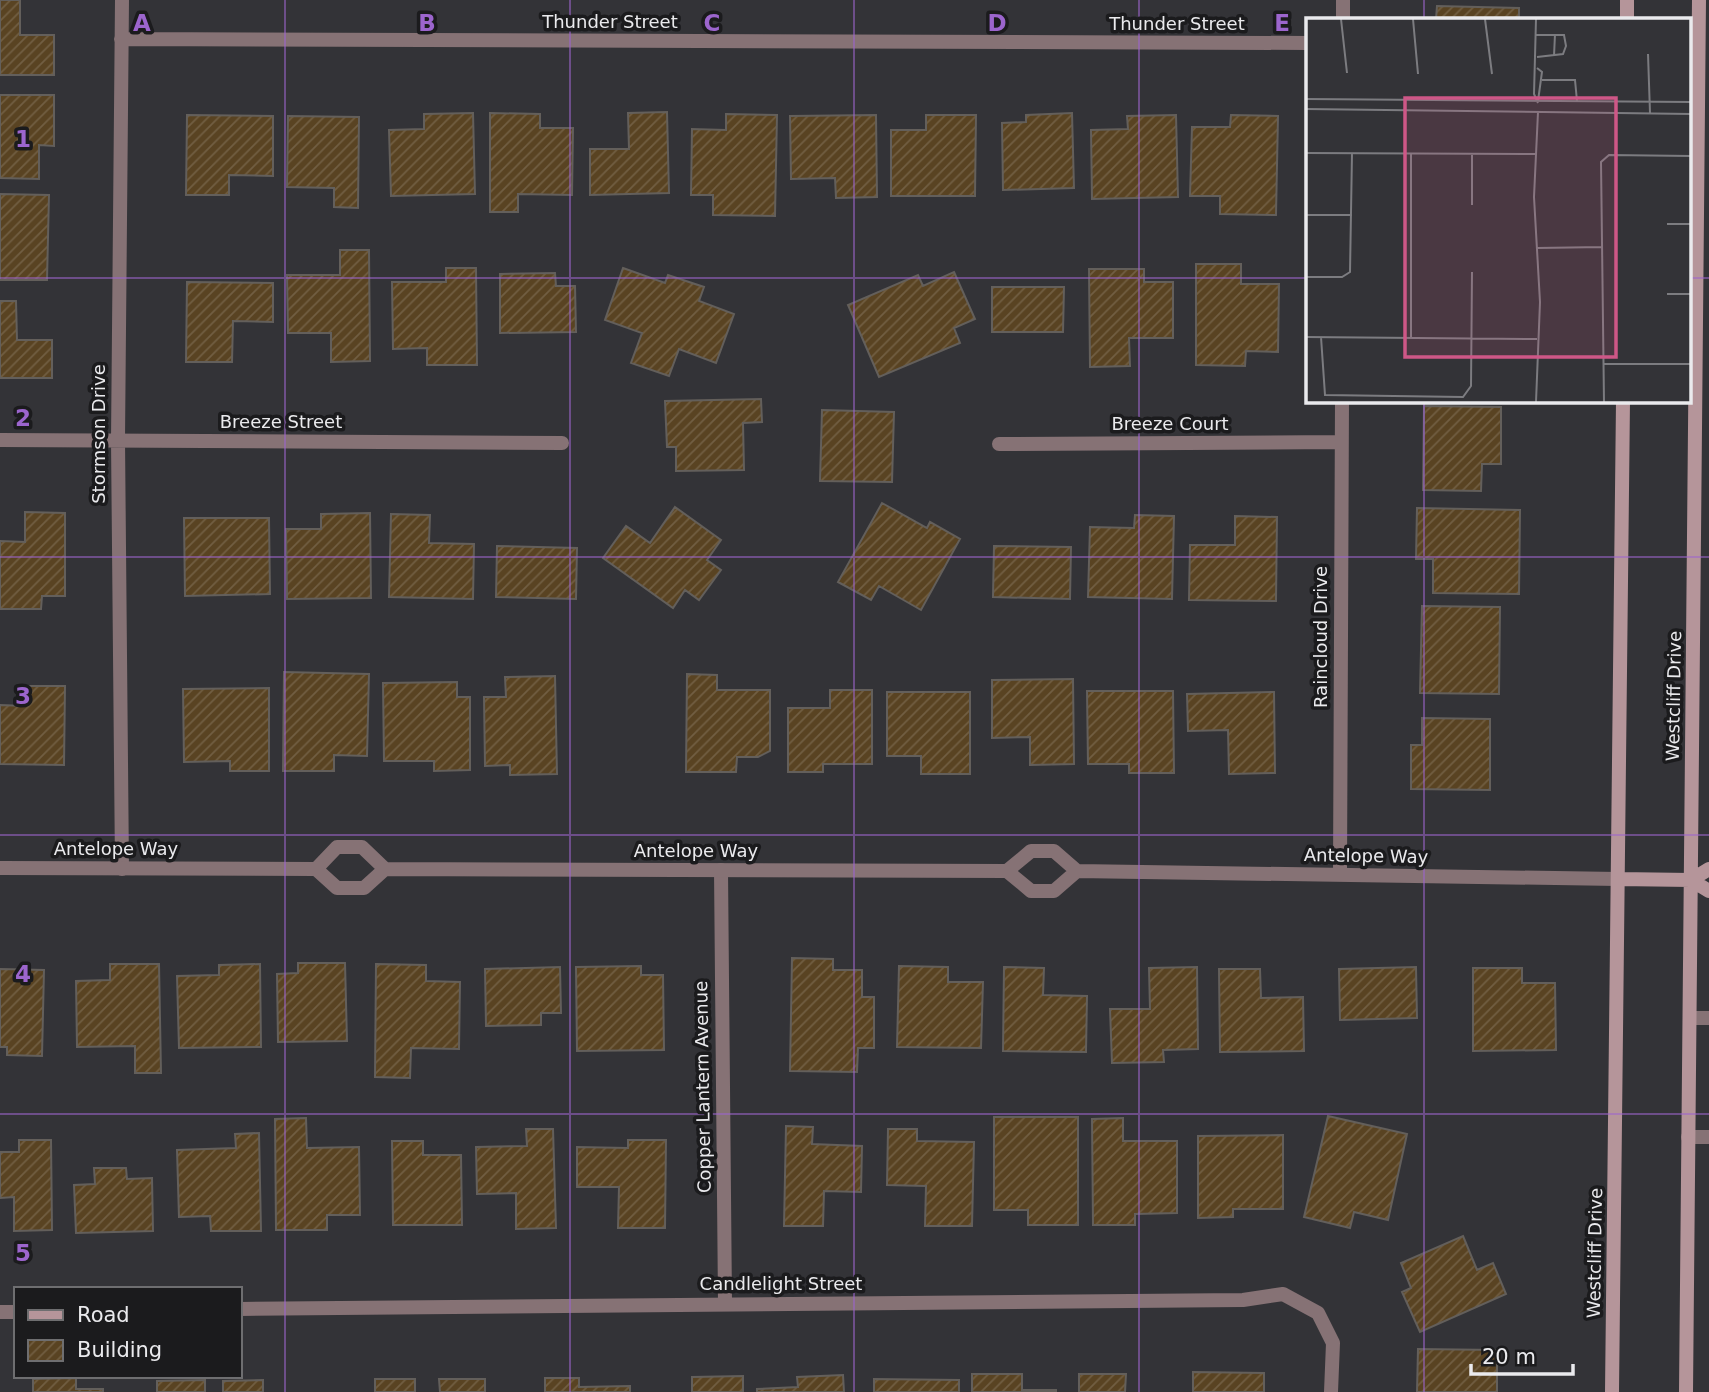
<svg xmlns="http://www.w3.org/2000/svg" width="1709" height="1392" viewBox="0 0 1709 1392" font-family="'DejaVu Sans',sans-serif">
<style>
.building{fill:url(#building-hatch);stroke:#635f5b;stroke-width:2}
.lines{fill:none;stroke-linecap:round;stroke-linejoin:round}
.service{stroke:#867275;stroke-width:14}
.minor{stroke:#867275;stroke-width:14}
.tertiary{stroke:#867275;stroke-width:14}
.secondary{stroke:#b5959a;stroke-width:14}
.grid{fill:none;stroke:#9c65cd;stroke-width:2;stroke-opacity:0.55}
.labels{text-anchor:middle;stroke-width:7;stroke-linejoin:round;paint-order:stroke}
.street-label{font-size:18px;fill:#eaeaed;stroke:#1b1b1d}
.inset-road{fill:none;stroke:#7c7c80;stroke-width:2}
.view{fill:#ce5787;fill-opacity:0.15;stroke:#ce5787;stroke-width:3.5}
.inset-edge{fill:none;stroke:#eaeaed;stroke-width:3.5}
.grid-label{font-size:23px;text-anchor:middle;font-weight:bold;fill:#9c65cd;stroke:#1b1b1d;stroke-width:7;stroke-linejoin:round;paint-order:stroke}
</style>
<defs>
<pattern id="building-hatch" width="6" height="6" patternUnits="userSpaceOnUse" patternTransform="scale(1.75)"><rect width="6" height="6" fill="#594322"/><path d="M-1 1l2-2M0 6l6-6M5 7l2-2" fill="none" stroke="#715e42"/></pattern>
</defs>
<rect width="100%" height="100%" fill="#333337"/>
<path class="building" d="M0,0H20V35H54V75H0Z
M1437,6L1519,8V19H1436Z
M0,95H54V146L39,145V179L0,178Z
M667,112L669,193L590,195V149H629L628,113Z
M473,113L475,194L391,196L389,130L424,129V114Z
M490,113L540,114V128H573L572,195L518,194V212H490Z
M1072,113L1074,188L1003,190L1002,123L1026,122V115Z
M726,114L777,115L775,216L713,215V195H691L692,129L726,130Z
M187,115L273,116V176L229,175V195H186Z
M876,115L877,197L836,198L835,178L791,179L790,116Z
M926,115H976L975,196H891V130H926Z
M1176,115L1178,197L1092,199L1091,130L1128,129L1127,116Z
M1231,115L1278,116L1276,215L1220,214V196H1190L1192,127H1230Z
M288,116L359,117L358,208L334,207V188L287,187Z
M0,194L49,195L47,280H0Z
M340,250H369L370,361L331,362V333H288L287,275H340Z
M1196,264H1241V284H1279L1278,352L1246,351L1245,366L1196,365Z
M446,268H476L477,365H427V348L393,349L392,282H446Z
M623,268L665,283L668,275L704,287L699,301L734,314L716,363L679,349L669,376L631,363L642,333L605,320Z
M1089,269H1144V282H1173V338H1129L1130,366L1090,367Z
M954,272L975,319L954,328L960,343L879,377L848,305L918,275L923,286Z
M555,273L556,286H575L576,332L500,333V274Z
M187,282L273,283V322L233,321L232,362H186Z
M992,287H1064L1063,332H992Z
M0,301H16L17,340H52V378H0Z
M761,399L762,422L743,423L744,470L676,471V447H667L665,401Z
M1424,406L1501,407V464H1482L1481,491L1423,490Z
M822,410L894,412L892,482L820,481Z
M882,503L927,528L930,522L960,539L921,610L879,586L871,600L838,582Z
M675,507L721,540L707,560L721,570L699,600L685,590L673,608L603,558L626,526L650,543Z
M1417,508L1520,510L1519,594L1433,593V559H1416Z
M25,512L65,513V596H42L41,609H0V541L25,542Z
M370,513L371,598L287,599L286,529H321V514Z
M391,514L430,515L429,543L474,544L473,599L389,597Z
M1135,515L1174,516L1172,599L1088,597L1090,527L1134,528Z
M1235,516L1277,517L1276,601L1189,600L1190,545H1235Z
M184,518H269L270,594L185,596Z
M497,546L577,548L576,599L496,597Z
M994,546L1071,547L1070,599L993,597Z
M1422,606L1500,607L1499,694L1420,693Z
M284,672L369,674L367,756L334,755V771H283Z
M687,674L717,675V690H770V751L758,757H737L736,772H686Z
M555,676L557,774L510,775V765L485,766L484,697H506L505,677Z
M1073,679L1074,764L1030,765V737L992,738V680Z
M457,682V697H470V770L434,771V761H384L383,683Z
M25,686H65L64,765L0,764V705L25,706Z
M269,688V771H230V761L184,762L183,689Z
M830,690H872V764H823V772H788V708H830Z
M1087,691H1173L1174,773H1129V764H1088Z
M887,692H970V774H921V756H887Z
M1274,692L1275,773L1229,774L1228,730L1188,731L1187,694Z
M1422,718L1490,719V790L1411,789V745H1422Z
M792,958L833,959V970H862V997H874V1048H858L857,1072L790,1071Z
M298,963H345L347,1041L278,1042L277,974L298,973Z
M110,964H159L161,1073H135V1046L77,1047L76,981L110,980Z
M260,964L261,1047L179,1048L177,976L219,975V965Z
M376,964L426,965V981L460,982L459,1049L411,1048L410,1078L375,1077Z
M641,966V975H663L664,1050L577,1051L576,967Z
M899,966L948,967V982H983L981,1048L897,1047Z
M560,967L561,1013H541V1025L486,1026L485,969Z
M1004,967L1044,968L1043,995L1087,996L1086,1052L1003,1051Z
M1197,967L1198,1049L1163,1050L1164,1062L1112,1063L1110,1009H1150L1149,968Z
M1416,967L1417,1018L1340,1020L1339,969Z
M1473,968H1522V983H1555L1556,1050L1473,1051Z
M0,969L44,970L42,1056L7,1055V1047H0Z
M1219,969H1260L1261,998L1303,997L1304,1051L1220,1052Z
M1328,1116L1407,1134L1388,1220L1354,1212L1350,1228L1304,1217Z
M994,1117H1078V1225H1028V1210H994Z
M306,1118L307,1148L359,1147L360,1215H327V1230H276L275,1119Z
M1123,1118V1141H1177V1213L1135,1214V1225H1093L1092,1119Z
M786,1126L813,1127L812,1144L862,1146L861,1192L824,1191L823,1226H784Z
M526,1129H553L556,1228L516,1229V1193L477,1194L476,1147L527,1146Z
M888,1129H917V1141L974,1142L972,1226H925L926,1186L887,1185Z
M259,1133L261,1231H211L210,1216L179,1217L177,1150L236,1148L235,1134Z
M1283,1135V1209H1233V1217L1198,1218V1136Z
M19,1140H51L52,1230L14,1231V1197L0,1198V1152H19Z
M628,1140H666L665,1228H618L619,1187H577V1147L628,1148Z
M392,1141H423V1155H461L462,1225H393Z
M94,1168H126L127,1179L152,1178L153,1231L76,1233L74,1185L95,1184Z
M1463,1236L1477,1270L1493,1263L1506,1294L1420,1332L1402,1292L1411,1288L1401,1263Z
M1418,1349L1497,1350V1392H1417Z
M1193,1372L1264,1373V1392H1193Z
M972,1374H1022V1390H1056V1392H972Z
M1079,1374H1126L1125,1392H1079Z
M843,1375L844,1392H757V1389L798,1387L797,1377Z
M743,1376V1392H692V1377Z
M76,1378V1389H103V1392H33V1379Z
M545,1378H579V1387L630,1386V1392H545Z
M375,1379H415V1392H375Z
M439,1379H485V1392H440Z
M874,1379L959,1380V1392H874Z
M205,1380V1392H157V1381Z
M263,1380V1392H223V1381Z"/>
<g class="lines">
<path class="service" d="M1690,1018H1709
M1688,1137H1709"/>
<path class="minor" d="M122,0L118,440L122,869
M1343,0V19
M121,39L1308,43
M0,440L562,443
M999,444L1341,442
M721,870L725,1303
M1340,874L1342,401
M240,1309L1243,1300L1283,1294L1318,1313L1333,1343L1331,1392
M0,1312H16"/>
<path class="tertiary" d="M0,868L316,869L337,888H364L385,869L1007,871L1031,851H1054L1077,871L1618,879
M316,869L337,847H362L385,869
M1007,871L1031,891H1054L1077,871"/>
<path class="secondary" d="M1627,19V0
M1618,879L1691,880L1709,869
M1691,880L1709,891
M1612,1392L1623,401
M1686,1392L1699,0"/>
</g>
<path class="grid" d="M285,0V1392M570,0V1392M854,0V1392M1139,0V1392M1424,0V19M0,278H1308M1690,278H1709M1424,401V1392M0,557H1709M0,835H1709M0,1114H1709"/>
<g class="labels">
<g class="street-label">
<text x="610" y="28">Thunder Street</text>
<text x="1177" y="30">Thunder Street</text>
<text x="281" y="428">Breeze Street</text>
<text x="1170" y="430">Breeze Court</text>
<text transform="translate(99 434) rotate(-90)" y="6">Stormson Drive</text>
<text transform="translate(1321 637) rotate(-90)" y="6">Raincloud Drive</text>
<text transform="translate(1674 696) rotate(-89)" y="6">Westcliff Drive</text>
<text x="116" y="855">Antelope Way</text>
<text x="696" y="857">Antelope Way</text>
<text transform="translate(1366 856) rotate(1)" y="6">Antelope Way</text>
<text transform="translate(703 1087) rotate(-91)" y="6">Copper Lantern Avenue</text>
<text transform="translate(1595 1253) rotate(-89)" y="6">Westcliff Drive</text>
<text x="781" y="1290">Candlelight Street</text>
</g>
</g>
<g transform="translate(1306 18)">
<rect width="385" height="385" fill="#333337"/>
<path class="inset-road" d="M35,1L41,55M107,1L112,56M179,1L186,56M230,1L228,76L232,85M230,17H258L260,28L257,36L231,39M342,36L344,95M248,38L249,16M231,50L236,54L232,83M236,62H269L271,83M0,81L385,84M0,91L385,96M0,135L231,136M166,136V187M0,197H46M361,206H385M231,230L297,229M0,259H36L44,254L46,135M361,276H385M0,319L231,321M15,319L19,377L157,379L165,368L166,254M105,321V135M298,346H385M230,384L234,284L228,179L232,94M298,384L295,144L303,137L385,138"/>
<path class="view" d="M99,80H310V339H99Z"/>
<rect width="385" height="385" class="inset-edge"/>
</g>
<g class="grid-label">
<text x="142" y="31">A</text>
<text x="427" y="31">B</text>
<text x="712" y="31">C</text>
<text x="997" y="31">D</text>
<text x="1282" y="31">E</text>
<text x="23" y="147">1</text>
<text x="23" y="426">2</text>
<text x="23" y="704">3</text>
<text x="23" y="982">4</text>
<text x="23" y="1261">5</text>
</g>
<rect x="14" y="1287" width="228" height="91" fill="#1b1b1d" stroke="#6e6e70" stroke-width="2"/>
<rect x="28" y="1310" width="35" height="10" fill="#b5959a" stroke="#6e6e70" stroke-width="2"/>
<text x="77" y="1322" font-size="21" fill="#eaeaed">Road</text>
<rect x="28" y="1340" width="35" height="21" fill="url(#building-hatch)" stroke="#6e6e70" stroke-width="2"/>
<text x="77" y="1357" font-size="21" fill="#eaeaed">Building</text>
<path d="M1471 1364v10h102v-10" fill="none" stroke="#eaeaed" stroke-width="3.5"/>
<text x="1482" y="1364" font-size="21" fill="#eaeaed" stroke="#1b1b1d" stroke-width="5" paint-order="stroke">20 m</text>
</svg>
